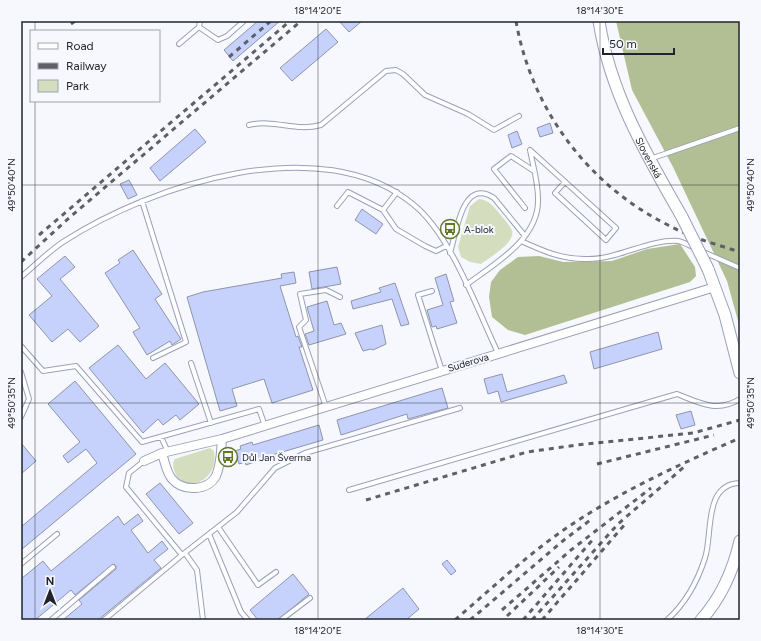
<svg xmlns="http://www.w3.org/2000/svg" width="761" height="641" viewBox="0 0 761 641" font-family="Figtree,sans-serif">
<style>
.green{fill:#d4debf}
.forest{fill:#b2bf94}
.building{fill:#c6d2fc;stroke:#8e95ac}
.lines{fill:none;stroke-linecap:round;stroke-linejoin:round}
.lane-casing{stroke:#9aa1b8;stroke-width:6}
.street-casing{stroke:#9aa1b8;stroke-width:10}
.secondary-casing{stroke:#9aa1b8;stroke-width:13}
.lane{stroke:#fff;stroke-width:4}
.street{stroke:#fff;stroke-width:8}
.secondary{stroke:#fff;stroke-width:11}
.rail{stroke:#5e6068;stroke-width:3;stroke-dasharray:5 5;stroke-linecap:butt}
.secondary-bridge-casing{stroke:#9aa1b8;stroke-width:13;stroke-linecap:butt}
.secondary-bridge{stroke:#fff;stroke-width:11}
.ticks{fill:none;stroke:#21242d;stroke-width:1;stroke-opacity:0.45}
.labels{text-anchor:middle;stroke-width:4;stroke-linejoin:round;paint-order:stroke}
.street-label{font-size:10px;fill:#21242d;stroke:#f6f8fd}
.poi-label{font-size:10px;fill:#21242d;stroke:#f6f8fd;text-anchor:start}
.neatline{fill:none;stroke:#21242d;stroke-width:1.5}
.ticks-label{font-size:10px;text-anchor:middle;fill:#21242d}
</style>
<rect width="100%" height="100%" fill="#f6f8fd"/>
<path class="green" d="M479,199C489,200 493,206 499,213C503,218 510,225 512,231C516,242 489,258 481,264L470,262L461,257L458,247L470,206Z
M210,448L214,451C220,487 174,496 173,463L175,459Z"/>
<path class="forest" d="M616,21H740V328L727,281L673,167L632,90Z
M680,244L695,267L696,276L690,282L525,335L508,330L492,317L489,297L491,282L500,270L518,257L539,256L563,262L612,261L647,249Z"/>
<path class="building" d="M258,21H280L233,61L224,50Z
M339,21H362L349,32Z
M326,29L338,42L292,81L280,68Z
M550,123L553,133L540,137L537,128Z
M195,129L206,142L160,181L150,168Z
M517,131L522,144L512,148L508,135Z
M129,180L137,195L128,199L120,184Z
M362,209L383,224L376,234L355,220Z
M133,250L162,294L155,299L181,339L172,345L170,341L147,355L133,332L140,328L105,273L120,263L118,260Z
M65,256L75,267L60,279L99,326L80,342L68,329L52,342L29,315L52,296L37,279Z
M337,267L341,284L312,289L309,272Z
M294,272L296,283L280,286L296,337L298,336L302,347H299L313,390L272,403L264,379L232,389L237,406L220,411L187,297L203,292L282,278L281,274Z
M446,274L454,301L450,302L457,323L437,329L436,326L432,327L427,310L443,305L435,278Z
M395,283L409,324L401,326L392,299L353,309L351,301L381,292L379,288Z
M327,301L334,325L341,323L346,334L309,345L305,334L314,331L307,307Z
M382,325L386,344L373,350L371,349L363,351L355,333Z
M658,332L662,349L594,369L590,352Z
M118,345L146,379L165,363L199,404L180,420L176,415L163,425L158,419L143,433L89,368Z
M502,374L507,392L564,375L567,383L501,402L498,391L488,394L484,379Z
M75,381L136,454L21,550V527L97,463L86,449L68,463L63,456L80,442L48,404Z
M442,388L448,408L408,419L407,414L341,435L337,420Z
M691,411L695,425L681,429L676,415Z
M319,425L323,440L262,458L263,459L246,465L245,462L239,464L235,451L241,449L240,446L252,442L253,445Z
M21,443L36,461L21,474Z
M160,483L193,523L179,534L146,494Z
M138,514L143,521L131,530L148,553L162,541L168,549L154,560L161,568L98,620H63L82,604L79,600L116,569V566L114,564L75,595L71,590L35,620H21V579L43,561L51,571L118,516L124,525Z
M447,560L456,571L451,575L442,564Z
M293,574L309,594L278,620H258L250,610Z
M403,588L419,609L406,620H364Z"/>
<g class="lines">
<defs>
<path id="lane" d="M199,27L218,40L227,36L244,21
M179,44L199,27L200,21
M249,125C275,119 295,132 321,125L386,71L396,70L403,74L425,95L468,114L494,130L519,116
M530,150L616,228L606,240L555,193L565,182
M650,159L740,128
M142,201L186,342L153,358
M337,206L348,192L383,210L396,229L425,246L436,251L446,246
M525,208L494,169L511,156L534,171
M383,210L397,192
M521,241C543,251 563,260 588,259C619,259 649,239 678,241C684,242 690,246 695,248
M701,251L740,268
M450,253C456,235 462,176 494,198L525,236
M21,277C34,266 48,252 63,242C151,185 322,128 414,205C451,235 477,309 498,353
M466,285C494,264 540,239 538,198C538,182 533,166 530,150
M432,291L418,295L442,371
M21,346L43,371L76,366L142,442L259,409L265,426
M191,363L211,423
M21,372L29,399L21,417
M326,407L299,327L306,320L300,294L326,290L340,297
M161,437L168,452
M349,490L677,394C700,403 717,413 740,399
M218,527L258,585L276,572
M209,534L241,612L248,620
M185,553L197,570L203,620
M182,555L237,512L275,468L305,453L460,408
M21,564L57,534
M51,620L113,567
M104,620L182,555L126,487L129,473L144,461
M281,620L310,598
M667,620C686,603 697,583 705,558C713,534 703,484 740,483"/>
<path id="street" d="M222,439C221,451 221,465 216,476C208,491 183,492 172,479C166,472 165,462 162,453L222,439L715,287
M144,461L162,453"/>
<g id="secondary">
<path id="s1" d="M599,21C610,93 646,154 682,217"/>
<path d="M708,269L725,315L740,373"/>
<path d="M701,620C721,598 733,571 740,541"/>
</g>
</defs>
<use href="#lane" class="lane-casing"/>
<use href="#street" class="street-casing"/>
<use href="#secondary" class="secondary-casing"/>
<use href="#lane" class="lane"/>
<use href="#street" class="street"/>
<use href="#secondary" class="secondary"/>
<path class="rail" d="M516,21C531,108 587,184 666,224C689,237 715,244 740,252
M71,24L75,21
M229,57L271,21
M39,235L290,21
M21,262L70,217L301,21
M597,464L714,435
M366,500L527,452L577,445L693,433L740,420
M502,610L571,550L651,488
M507,616L559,567
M455,620C491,589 526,556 565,529C619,492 680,464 740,438
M470,620L564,540L593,518
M523,620L595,537
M532,620L618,524L684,467
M542,620L626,523"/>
<defs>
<path id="secondary-bridge" d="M682,217L708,269"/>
</defs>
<use href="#secondary-bridge" class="secondary-bridge-casing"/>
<use href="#secondary-bridge" class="secondary-bridge"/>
</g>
<path class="ticks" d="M35,21V31M318,21V620M600,21V620M35,101V620M21,185H740M21,403H740"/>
<defs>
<symbol id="bus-ring" viewBox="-11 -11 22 22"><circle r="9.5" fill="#f6f8fd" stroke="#647726" stroke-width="1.5"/><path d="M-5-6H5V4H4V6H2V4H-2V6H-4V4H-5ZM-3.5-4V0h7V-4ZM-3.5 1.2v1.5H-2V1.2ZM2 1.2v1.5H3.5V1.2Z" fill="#647726"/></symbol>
</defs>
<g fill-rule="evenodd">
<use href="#bus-ring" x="439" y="218" width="22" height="22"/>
<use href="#bus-ring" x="217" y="446" width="22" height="22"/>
</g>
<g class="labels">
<g class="street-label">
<text dy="4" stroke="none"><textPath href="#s1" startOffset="146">Slovenská</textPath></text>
<text transform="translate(468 362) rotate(-17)" y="4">Suderova</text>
</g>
<g class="poi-label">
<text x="464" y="233">A-blok</text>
<text x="242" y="461">Důl Jan Šverma</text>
</g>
</g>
<rect width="761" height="641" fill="none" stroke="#f6f8fd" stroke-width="44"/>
<rect x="30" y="30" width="130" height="72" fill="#f6f8fd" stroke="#a1a3aa"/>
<rect x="38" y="43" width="20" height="6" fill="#ffffff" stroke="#a1a3aa"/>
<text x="66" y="50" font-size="12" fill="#21242d">Road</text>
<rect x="38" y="63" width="20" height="6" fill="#5e6068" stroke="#a1a3aa"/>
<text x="66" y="70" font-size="12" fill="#21242d">Railway</text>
<rect x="38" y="80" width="20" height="12" fill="#d4debf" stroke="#a1a3aa"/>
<text x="66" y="90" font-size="12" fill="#21242d">Park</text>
<g transform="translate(50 591)" stroke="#f6f8fd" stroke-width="3" paint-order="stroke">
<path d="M0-3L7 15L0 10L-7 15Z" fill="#21242d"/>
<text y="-6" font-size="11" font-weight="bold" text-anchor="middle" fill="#21242d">N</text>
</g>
<path d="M603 48v6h71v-6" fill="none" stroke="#21242d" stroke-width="2"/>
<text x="609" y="48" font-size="12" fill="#21242d" stroke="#f6f8fd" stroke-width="3" paint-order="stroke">50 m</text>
<rect x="22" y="22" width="717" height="597" class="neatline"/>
<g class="ticks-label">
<text x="318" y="14">18°14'20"E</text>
<text x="600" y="14">18°14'30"E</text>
<text transform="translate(11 185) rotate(-90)" y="4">49°50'40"N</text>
<text transform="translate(750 185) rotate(-90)" y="4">49°50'40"N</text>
<text transform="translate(11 403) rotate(-90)" y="4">49°50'35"N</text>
<text transform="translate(750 403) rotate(-90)" y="4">49°50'35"N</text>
<text x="318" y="634">18°14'20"E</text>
<text x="600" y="634">18°14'30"E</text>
</g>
</svg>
